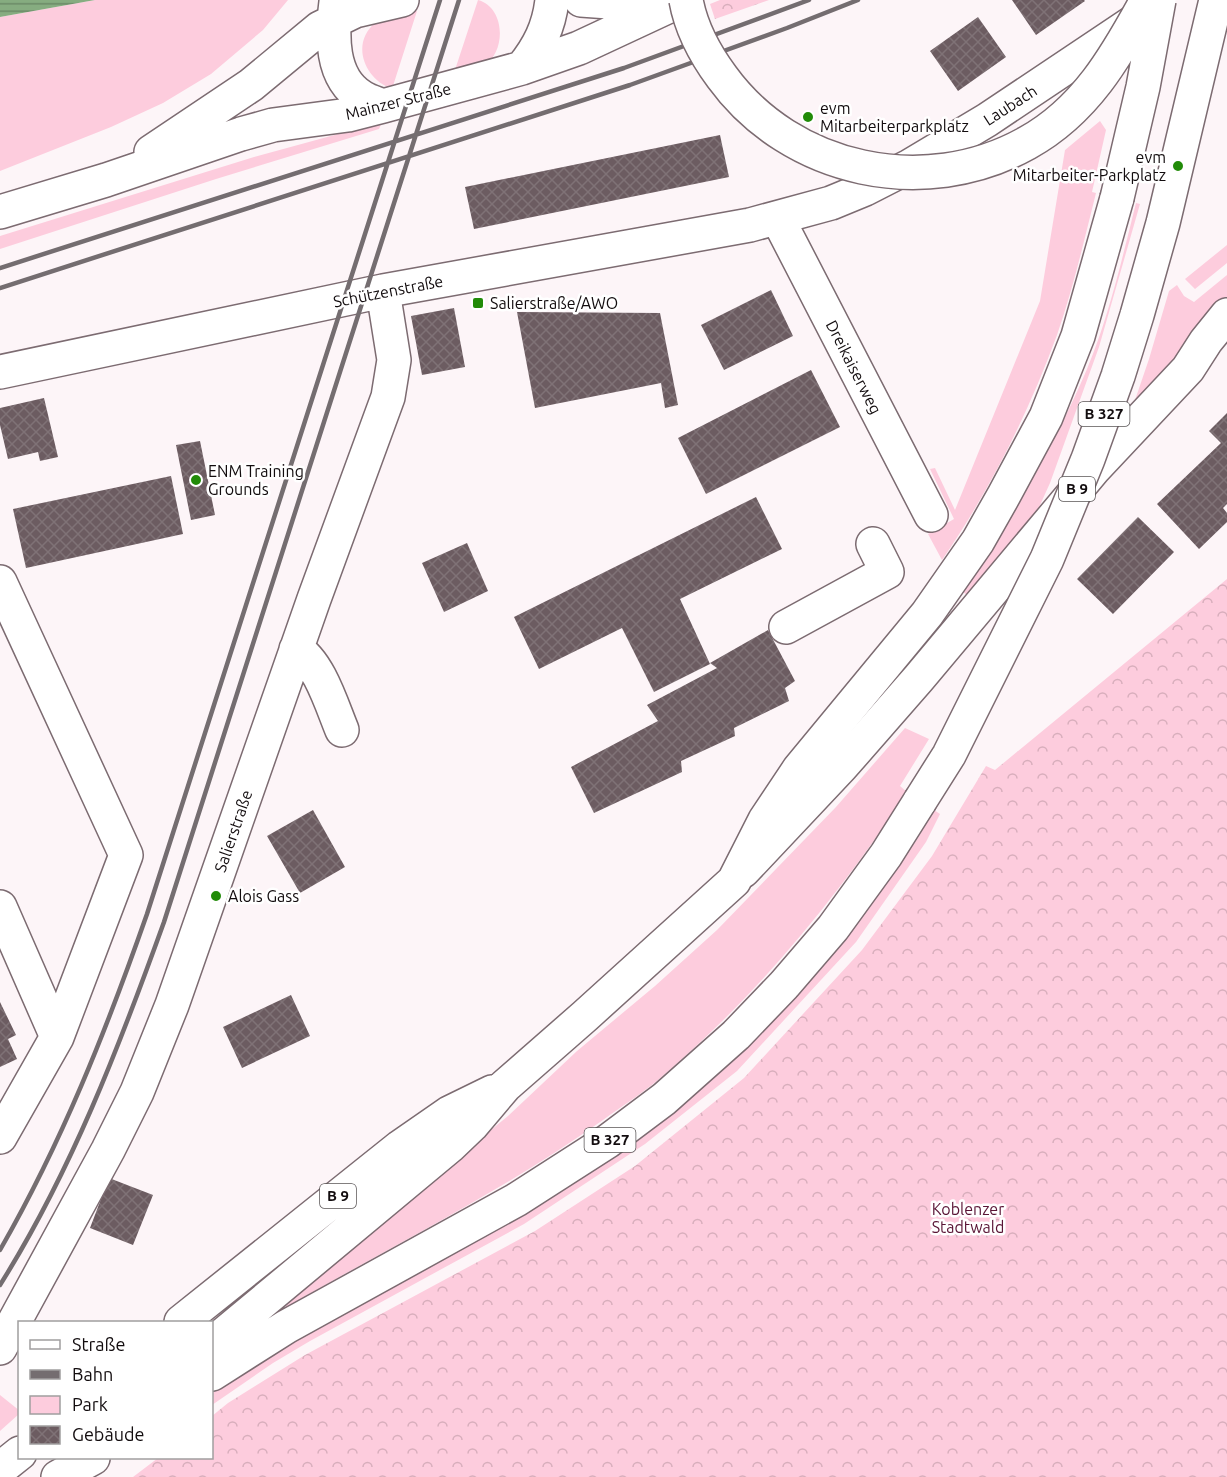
<svg xmlns="http://www.w3.org/2000/svg" width="1227" height="1477" viewBox="0 0 1227 1477" font-family="Ubuntu,sans-serif">
<style>
.green{fill:#fdccdd}
.forest{fill:url(#forest-crowns)}
.water{fill:url(#water-rules)}
.building{fill:url(#building-cross-hatch)}
.lines{fill:none;stroke-linecap:round;stroke-linejoin:round}
.minor-casing{stroke:#7c6b71;stroke-width:36}
.major-casing{stroke:#7c6b71;stroke-width:36}
.highway-casing{stroke:#7c6b71;stroke-width:36}
.minor{stroke:#fff;stroke-width:33}
.major{stroke:#fff;stroke-width:33}
.highway{stroke:#fff;stroke-width:33}
.rail{stroke:#746d70;stroke-width:4.5}
.highway-bridge-casing{stroke:#7c6b71;stroke-width:36;stroke-linecap:butt}
.highway-bridge{stroke:#fff;stroke-width:33}
.poi-dot{fill:#218b08;stroke:#fff;stroke-width:2}
.labels{text-anchor:middle;stroke-width:5;stroke-linejoin:round;paint-order:stroke}
.shield{fill:#fff;stroke:#595556;stroke-width:1.5}
.shield-label{font-size:15px;font-weight:bold;fill:#120c0e}
.street-label{font-size:16px;fill:#120c0e;stroke:#fff}
.poi-label{font-size:16px;fill:#120c0e;stroke:#fff;text-anchor:start}
.park-label{font-size:16px;fill:#591435;stroke:#fff}
</style>
<defs>
<pattern id="forest-crowns" width="20" height="18" patternUnits="userSpaceOnUse" patternTransform="scale(1.5)"><rect width="20" height="18" fill="#fdccdd"/><path d="M2 6a3 3 0 1 1 6 0M12 15a3 3 0 1 1 6 0" fill="none" stroke="#d8aebc"/></pattern>
<pattern id="water-rules" width="6" height="5" patternUnits="userSpaceOnUse" patternTransform="scale(1.5)"><rect width="6" height="5" fill="#86ac80"/><path d="M0 2.5h6" fill="none" stroke="#6c8a67"/></pattern>
<pattern id="building-cross-hatch" width="8" height="8" patternUnits="userSpaceOnUse" patternTransform="scale(1.5)"><rect width="8" height="8" fill="#6c5c61"/><path d="M0 0l8 8M0 8l8-8" fill="none" stroke="#7f7276"/></pattern>
</defs>
<rect width="100%" height="100%" fill="#fdf5f8"/>
<path class="green" d="M95,0H288L263,30L211,74L163,103L111,127L0,171V17Z
M478,0C505,7 507,51 484,66C476,71 462,73 453,76Z
M417,11L392,89C364,79 350,43 376,22C387,14 404,13 417,11Z
M1100,121L1106,130L1092,192L1096,193C1084,241 1073,289 1057,335C1028,414 990,490 942,560L928,534L954,519L930,469L935,468L955,510L1040,301L1065,150Z
M382,122L379,129L216,179L0,249V236L254,157Z
M1136,203L1140,204L1099,347L1050,483L1036,514L968,596L962,591C1009,521 1054,447 1087,369C1109,316 1122,259 1136,203Z
M1227,245V263L1195,289L1185,279Z
M1227,275V302L1134,403L1149,359L1169,291L1177,285L1184,296L1194,302Z
M905,728L929,739L900,786L907,792C838,897 755,998 658,1080C641,1094 621,1107 603,1120C503,1191 392,1246 286,1307L282,1302L508,1116L577,1051L655,986L717,930L836,807Z
M934,810L940,814L926,842L856,942L737,1071L645,1144L524,1224L310,1341L273,1363L212,1405V1393L291,1343L488,1235L541,1204L597,1167L709,1081L736,1057L803,987L849,932L916,841Z
M0,1395L20,1411L19,1414L0,1431Z"/>
<path class="forest" d="M720,0H769L715,19L710,4Z
M1227,579V1477H133L158,1458H212V1416L228,1403L305,1355L535,1231L635,1166L744,1078L862,950L932,856L986,766L995,770Z"/>
<path class="water" d="M0,0H95L0,17Z"/>
<path class="building" d="M1012,0H1084L1085,1L1036,35Z
M978,17L1006,57L958,91L930,51Z
M720,135L729,177L474,229L465,187Z
M771,290L793,336L724,370L701,325Z
M454,308L465,367L422,375L411,316Z
M517,312L660,313L678,405L665,408L661,383L535,408Z
M811,370L840,427L706,494L678,438Z
M44,398L58,457L40,461L38,452L8,459L0,425V408Z
M1227,413V504L1223,508L1227,513V522L1199,549L1157,504L1221,443L1209,431Z
M200,441L215,515L191,520L176,445Z
M171,476L183,534L26,568L13,509Z
M756,497L782,549L680,599L710,664L654,692L622,628L539,669L514,617Z
M1138,517L1174,552L1113,614L1077,579Z
M467,543L488,591L444,612L422,563Z
M768,630L795,681L785,688L789,701L734,728L735,736L681,761L682,772L594,813L571,767L658,721L647,705L717,668L710,663Z
M313,810L345,867L300,893L267,836Z
M291,995L310,1036L242,1068L223,1027Z
M0,1002L16,1035L8,1039L17,1059L0,1067Z
M109,1178L153,1195L133,1245L90,1228Z"/>
<g class="lines">
<defs>
<path id="minor" d="M581,0L609,2L635,0
M336,2C332,34 330,78 362,97C368,101 376,103 383,106
M522,68C539,47 549,27 552,0
M151,152L251,85L320,28L355,11L402,0
M0,212L106,180L241,134L273,125L348,115L383,106L522,68L579,48L682,0
M778,219L931,515
M0,372L383,291L750,225L831,203L865,189L910,166L987,120L1141,17
M0,582L126,855L57,1037L0,1137
M786,627L887,572L873,544
M296,649C319,662 332,706 342,730
M0,907L57,1037
M0,1348L108,1150L137,1092L172,1005L314,599L388,397L394,360L383,291"/>
<path id="major" d="M743,871L842,766L919,678L1094,469L1188,369L1206,341L1227,315"/>
<path id="highway" d="M181,1322L400,1147L449,1113L492,1092
M212,1344L450,1146L472,1125L505,1086L585,1016L734,881L765,820L799,769L927,614L978,541L1004,495L1046,417L1078,336L1117,198
M212,1374L286,1327L516,1200L608,1141L664,1099L736,1035L784,985L833,928L886,855L920,801
M0,1469L20,1453
M58,1477L93,1458"/>
</defs>
<use href="#minor" class="minor-casing"/>
<use href="#major" class="major-casing"/>
<use href="#highway" class="highway-casing"/>
<use href="#minor" class="minor"/>
<use href="#major" class="major"/>
<use href="#highway" class="highway"/>
<path class="rail" d="M0,268L624,68L809,0
M0,288L630,85L787,28L858,0
M0,1250C62,1142 106,1031 147,914L440,0
M0,1285C71,1172 119,1047 164,922L459,0"/>
<defs>
<path id="highway-bridge" d="M686,0C691,28 705,54 722,77C791,172 925,200 1027,143C1085,111 1116,57 1147,0
M1117,198L1143,87L1159,0
M920,801L949,755L1047,559L1088,459L1118,376L1137,315L1163,223L1216,0"/>
</defs>
<use href="#highway-bridge" class="highway-bridge-casing"/>
<use href="#highway-bridge" class="highway-bridge"/>
</g>
<g class="poi-dot">
<circle cx="808" cy="117" r="6"/>
<circle cx="1178" cy="166" r="6"/>
<rect x="472" y="297" width="12" height="12" rx="3"/>
<circle cx="196" cy="480" r="6"/>
<circle cx="216" cy="896" r="6"/>
</g>
<g class="labels">
<g class="shield">
<rect x="1078.5" y="402" width="51" height="24" rx="4.5"/>
<rect x="1059" y="477" width="36" height="24" rx="4.5"/>
<rect x="584.5" y="1128" width="51" height="24" rx="4.5"/>
<rect x="320" y="1184" width="36" height="24" rx="4.5"/>
</g>
<g class="shield-label">
<text x="1104" y="419">B 327</text>
<text x="1077" y="494">B 9</text>
<text x="610" y="1145">B 327</text>
<text x="338" y="1201">B 9</text>
</g>
<g class="street-label">
<text transform="translate(398 101) rotate(-14)" y="6">Mainzer Straße</text>
<text transform="translate(1010 105) rotate(-33)" y="6">Laubach</text>
<text transform="translate(388 291) rotate(-11)" y="6">Schützenstraße</text>
<text transform="translate(854 367) rotate(63)" y="6">Dreikaiserweg</text>
<text transform="translate(233 831) rotate(-71)" y="6">Salierstraße</text>
</g>
<g class="poi-label">
<text x="820" y="114">evm<tspan x="820" dy="18">Mitarbeiterparkplatz</tspan></text>
<text x="1166" y="163" text-anchor="end">evm<tspan x="1166" dy="18">Mitarbeiter-Parkplatz</tspan></text>
<text x="490" y="309">Salierstraße/AWO</text>
<text x="208" y="477">ENM Training<tspan x="208" dy="18">Grounds</tspan></text>
<text x="228" y="902">Alois Gass</text>
</g>
<g class="park-label">
<text x="968" y="1215">Koblenzer<tspan x="968" dy="18">Stadtwald</tspan></text>
</g>
</g>
<rect x="18" y="1321" width="195" height="138" fill="#ffffff" stroke="#a09e9f" stroke-width="1.5"/>
<rect x="30" y="1340" width="30" height="9" fill="#ffffff" stroke="#a09e9f" stroke-width="1.5"/>
<text x="72" y="1351" font-size="18" fill="#120c0e">Straße</text>
<rect x="30" y="1370" width="30" height="9" fill="#746d70" stroke="#a09e9f" stroke-width="1.5"/>
<text x="72" y="1381" font-size="18" fill="#120c0e">Bahn</text>
<rect x="30" y="1396" width="30" height="18" fill="#fdccdd" stroke="#a09e9f" stroke-width="1.5"/>
<text x="72" y="1411" font-size="18" fill="#120c0e">Park</text>
<rect x="30" y="1426" width="30" height="18" fill="url(#building-cross-hatch)" stroke="#a09e9f" stroke-width="1.5"/>
<text x="72" y="1441" font-size="18" fill="#120c0e">Gebäude</text>
</svg>
